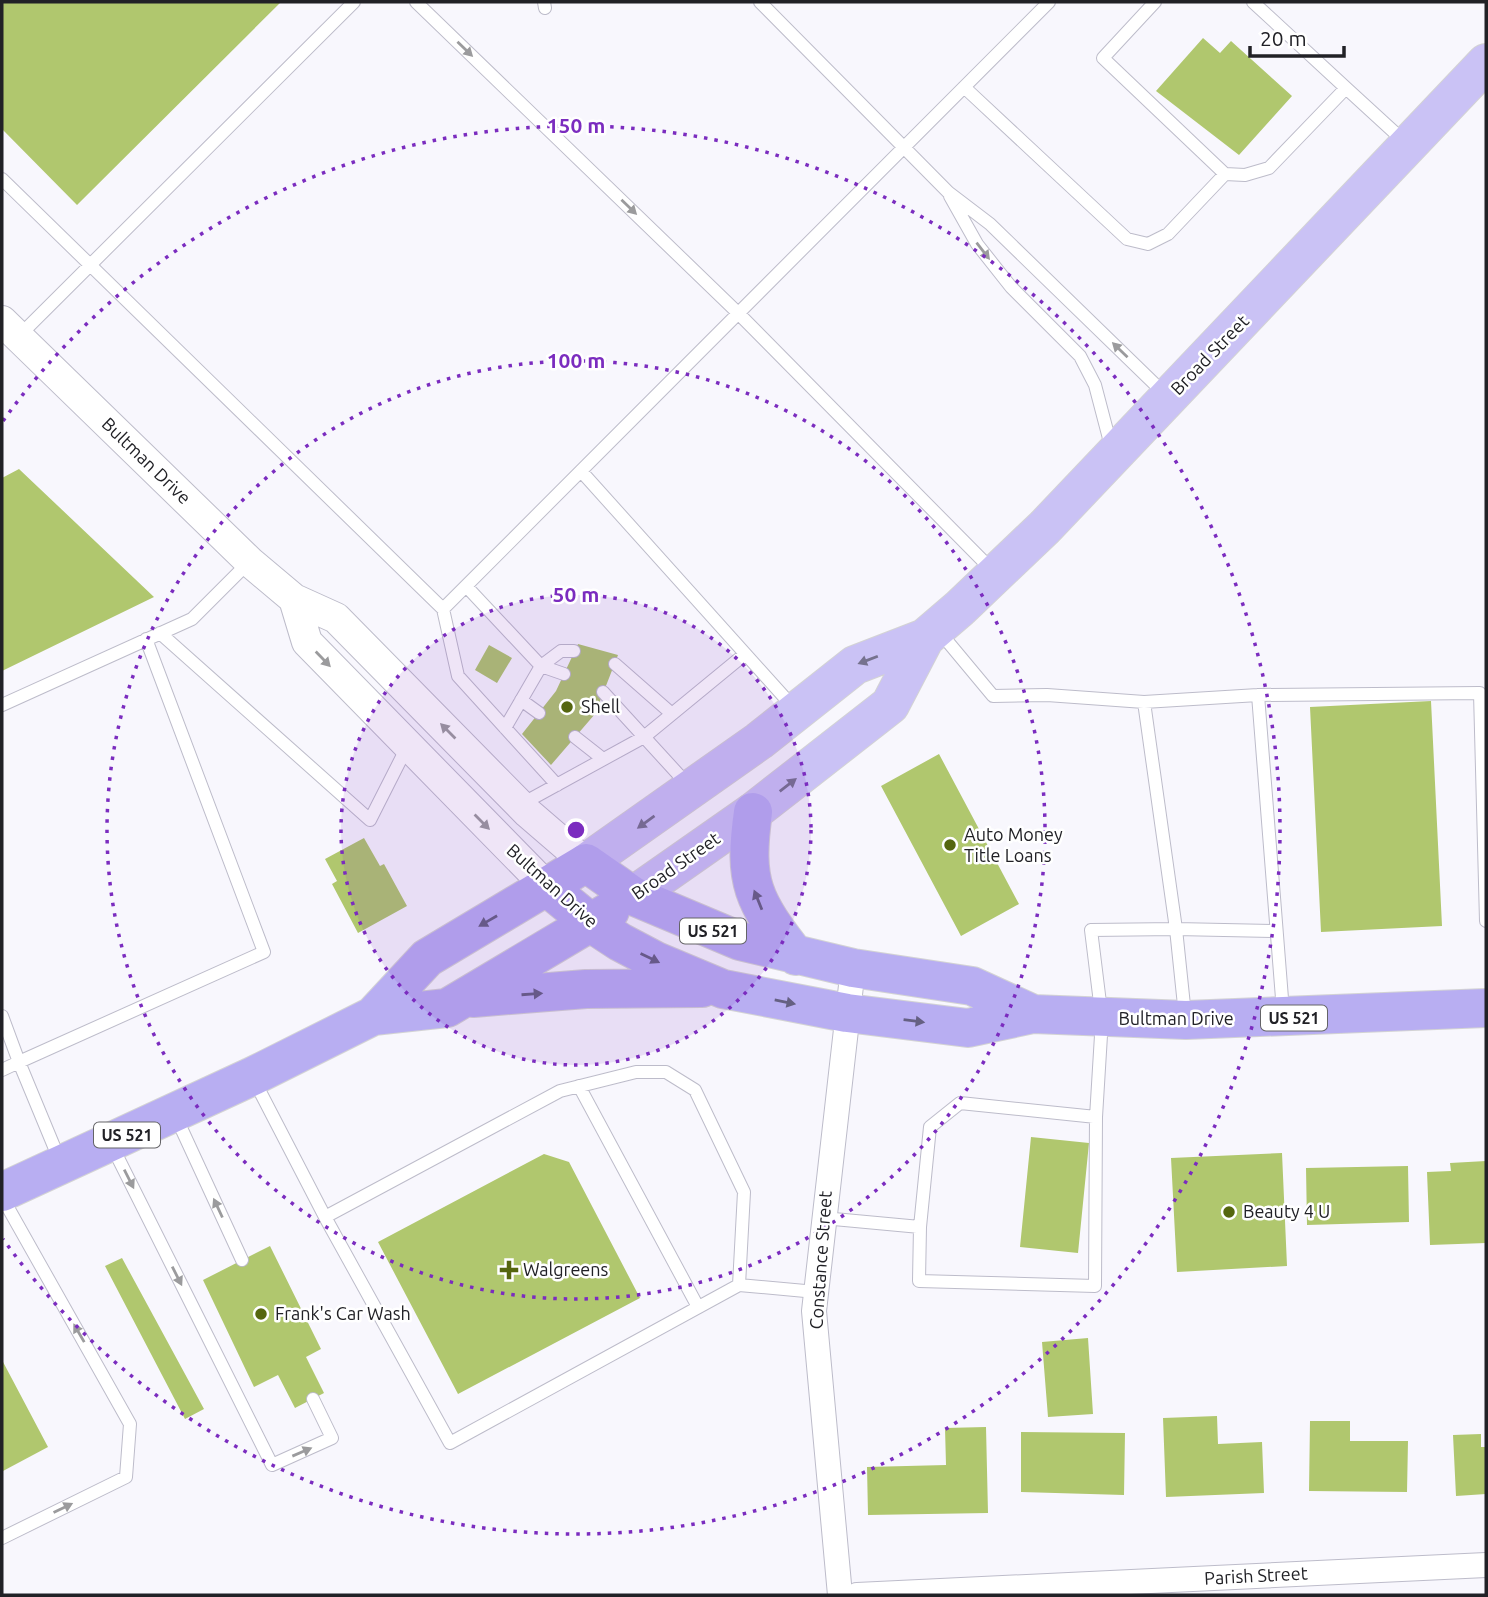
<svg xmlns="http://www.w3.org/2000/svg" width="1488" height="1597" viewBox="0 0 1488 1597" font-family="Ubuntu,sans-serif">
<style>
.building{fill:#b0c76e}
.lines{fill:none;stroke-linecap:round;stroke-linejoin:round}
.service-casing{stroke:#bdbcca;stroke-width:14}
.minor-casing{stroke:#bdbcca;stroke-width:26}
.tertiary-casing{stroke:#bdbcca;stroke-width:32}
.primary-casing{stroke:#d3d3d4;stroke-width:40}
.trunk-casing{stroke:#d3d3d4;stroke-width:40}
.service{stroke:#fff;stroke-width:12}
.minor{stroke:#fff;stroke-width:24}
.tertiary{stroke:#fff;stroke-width:30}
.primary{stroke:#cac2f5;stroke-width:38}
.trunk{stroke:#b8aef2;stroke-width:38}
.oneway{fill:#9b9b9d}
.oneway2{fill:#76728e}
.oneway3{fill:#656082}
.ring{fill:none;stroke:#7b2cbf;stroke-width:3.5;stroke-dasharray:3.5 7}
.poi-dot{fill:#55660f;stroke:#fff;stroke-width:2.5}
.labels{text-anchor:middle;stroke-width:5;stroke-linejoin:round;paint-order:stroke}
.shield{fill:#fff;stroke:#646467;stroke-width:2}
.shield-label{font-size:16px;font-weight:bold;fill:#212126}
.street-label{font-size:18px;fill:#212126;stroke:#fff}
.poi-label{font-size:18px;fill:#212126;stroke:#fff;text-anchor:start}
.centre{fill:#7b2cbf;stroke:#fff;stroke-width:3.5}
.ring-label{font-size:21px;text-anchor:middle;font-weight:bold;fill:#7b2cbf;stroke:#fff;stroke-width:5;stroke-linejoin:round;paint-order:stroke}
</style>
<rect width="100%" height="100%" fill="#f8f7fd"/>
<path class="building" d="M2,2H281L77,205L2,129Z
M1203,38L1220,53L1231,41L1292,96L1239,155L1156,91Z
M19,469L154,597L2,671V478Z
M578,644L618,655L595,714L551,765L522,734L556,691Z
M489,645L512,658L497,683L475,670Z
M1431,701L1442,926L1321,932L1310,707Z
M939,754L1019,904L961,936L881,786Z
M364,838L380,866L384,864L407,906L358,933L332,884L337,881L325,859Z
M1031,1137L1089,1143L1078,1253L1020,1247Z
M1282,1153L1287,1266L1177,1272L1171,1158Z
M544,1154L569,1162L640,1298L458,1394L378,1242Z
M1486,1161V1243L1430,1245L1427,1172L1451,1171L1450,1163Z
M1408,1166L1409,1222L1307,1225L1306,1168Z
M270,1246L321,1349L306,1357L324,1393L295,1408L278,1375L254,1387L203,1280Z
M122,1258L204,1409L185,1419L105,1266Z
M1088,1338L1093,1414L1048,1417L1042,1342Z
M2,1360L48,1447L3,1471L2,1468Z
M1217,1416L1218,1444L1262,1442L1264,1493L1166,1497L1163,1418Z
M1310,1421H1350V1441H1408L1407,1492L1309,1491Z
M986,1427L988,1513L868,1515L867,1467L946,1465L945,1428Z
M1021,1432L1125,1433L1124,1495L1021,1492Z
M1481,1434V1447H1486V1494L1456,1496L1453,1435Z"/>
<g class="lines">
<defs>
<path id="service" d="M416,2L738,313L994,572
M544,2L545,8
M760,2L948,192L990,224L1167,396
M1155,2L1103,58L1225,174
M1253,2L1346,88
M964,87L1127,239L1148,244L1168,234L1225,174L1245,175L1269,168L1346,88L1406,143
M2,179L443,609L458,676L557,785
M950,196L977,244L1011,287L1080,356L1095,385L1111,446
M18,337L354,2
M581,471L794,708
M466,586L541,666L505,728
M443,609L1049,2
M938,630L993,696L1047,695L1144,702
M160,633L370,820L407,747
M615,664L672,714
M541,666L561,651H574
M541,666L564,674
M603,692L688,785
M521,700L539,713
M2,705L192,619L249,562
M575,737L603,759
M520,805L644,737L745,654
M1283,1011L1258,695L1480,693L1486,921
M1185,1015L1176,929L1275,931
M2,1016L19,1062L2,1070
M254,1080L325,1217L560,1091L636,1072H666L695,1090L744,1192L739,1285L816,1292
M579,1086L698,1307
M176,1117L242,1260
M112,1146L272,1465L332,1438L313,1399
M60,1161L19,1062L264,952L146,639
M2,1197L130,1424L126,1477L2,1538
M325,1217L450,1443L739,1285
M823,1218L920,1227L930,1127L960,1103L1096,1117
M920,1227L919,1281L1095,1286L1096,1117L1102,1019L1091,930L1176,929L1144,702L1258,695"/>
<path id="minor" d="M840,1595L814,1311L853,968
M857,1595L1486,1565"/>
<path id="tertiary" d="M2,321L250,562L294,599L336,618L528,813L586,863
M294,599L307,642L547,887"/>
<path id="primary" d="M586,863L759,741L855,665L925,638L960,608L1045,527L1486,63
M633,896L753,812L890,705L925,638"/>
<path id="trunk" d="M753,812C743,883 753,901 796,956
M547,887L591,923L620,942L656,961L723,989L847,1013L968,1028L1033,1014L1186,1020L1486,1008
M473,998L586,989L702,988
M373,1016L447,1008L610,911
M2,1192L253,1076L373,1016L427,958L586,863L633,896L740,941L853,968L972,986L1033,1014"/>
</defs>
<use href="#service" class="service-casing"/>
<use href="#minor" class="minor-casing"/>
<use href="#tertiary" class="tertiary-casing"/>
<use href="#primary" class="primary-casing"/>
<use href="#trunk" class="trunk-casing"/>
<use href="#service" class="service"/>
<use href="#minor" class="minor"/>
<use href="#tertiary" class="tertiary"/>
<use href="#primary" class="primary"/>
<use href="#trunk" class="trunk"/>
</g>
<defs><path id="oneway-solid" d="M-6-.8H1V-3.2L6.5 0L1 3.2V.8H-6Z" transform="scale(1.75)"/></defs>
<g class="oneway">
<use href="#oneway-solid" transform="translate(465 49) rotate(44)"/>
<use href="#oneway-solid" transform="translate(629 207) rotate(44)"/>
<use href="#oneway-solid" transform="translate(983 251) rotate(52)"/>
<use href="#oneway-solid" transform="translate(1120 350) rotate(-136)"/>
<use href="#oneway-solid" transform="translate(323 659) rotate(46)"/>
<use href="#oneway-solid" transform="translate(448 731) rotate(-135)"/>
<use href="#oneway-solid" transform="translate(482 822) rotate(45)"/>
<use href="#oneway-solid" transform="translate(129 1179) rotate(63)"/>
<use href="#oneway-solid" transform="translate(218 1208) rotate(-115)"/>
<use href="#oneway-solid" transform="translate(177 1276) rotate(63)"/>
<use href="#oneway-solid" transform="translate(79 1333) rotate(-120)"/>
<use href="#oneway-solid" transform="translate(302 1452) rotate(-23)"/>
<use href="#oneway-solid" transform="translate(63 1508) rotate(-26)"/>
</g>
<g class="oneway2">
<use href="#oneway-solid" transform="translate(868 660) rotate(159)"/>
<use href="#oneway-solid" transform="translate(788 785) rotate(-38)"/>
<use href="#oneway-solid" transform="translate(646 822) rotate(144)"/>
</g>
<g class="oneway3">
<use href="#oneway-solid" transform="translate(758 900) rotate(-112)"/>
<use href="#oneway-solid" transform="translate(488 921) rotate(150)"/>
<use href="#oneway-solid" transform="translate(650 958) rotate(26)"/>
<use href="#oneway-solid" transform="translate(532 994) rotate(-4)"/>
<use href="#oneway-solid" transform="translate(785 1002) rotate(11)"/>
<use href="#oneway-solid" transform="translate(914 1021) rotate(7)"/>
</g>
<circle cx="576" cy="830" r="235" fill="#7b2cbf" fill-opacity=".12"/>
<g class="ring">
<circle cx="576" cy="830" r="235"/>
<circle cx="576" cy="830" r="469"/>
<path d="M3 421A704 704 0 1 1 3 1239"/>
</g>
<g class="poi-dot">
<circle cx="567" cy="707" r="7"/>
<circle cx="950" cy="845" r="7"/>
<circle cx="1229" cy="1212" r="7"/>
<path d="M505.5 1259.5h7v7h7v7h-7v7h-7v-7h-7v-7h7z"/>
<circle cx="261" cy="1314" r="7"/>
</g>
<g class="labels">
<g class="shield">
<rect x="680" y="918.5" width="66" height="25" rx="5"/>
<rect x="1261" y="1005.5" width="66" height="25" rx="5"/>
<rect x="94" y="1122.5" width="66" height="25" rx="5"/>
</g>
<g class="shield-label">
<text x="713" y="937">US 521</text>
<text x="1294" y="1024">US 521</text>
<text x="127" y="1141">US 521</text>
</g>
<g class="street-label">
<text transform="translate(1210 355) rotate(-46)" y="6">Broad Street</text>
<text transform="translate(146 461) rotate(44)" y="6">Bultman Drive</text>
<text transform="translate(676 866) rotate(-35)" y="6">Broad Street</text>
<text transform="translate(552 886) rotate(42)" y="6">Bultman Drive</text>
<text x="1176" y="1025">Bultman Drive</text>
<text transform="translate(821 1260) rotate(-86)" y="6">Constance Street</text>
<text transform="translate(1256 1576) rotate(-3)" y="6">Parish Street</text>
</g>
<g class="poi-label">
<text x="581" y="713">Shell</text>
<text x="964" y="841">Auto Money<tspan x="964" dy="21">Title Loans</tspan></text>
<text x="1243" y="1218">Beauty 4 U</text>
<text x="523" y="1276">Walgreens</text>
<text x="275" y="1320">Frank's Car Wash</text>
</g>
</g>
<circle cx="576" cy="830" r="10" class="centre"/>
<g class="ring-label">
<text x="576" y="133">150 m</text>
<text x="576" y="368">100 m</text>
<text x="576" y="602">50 m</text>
</g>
<rect width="1488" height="1597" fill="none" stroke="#212126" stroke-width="7"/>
<path d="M1250 46v10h94v-10" fill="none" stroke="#212126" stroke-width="3.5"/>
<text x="1260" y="46" font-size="21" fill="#212126" stroke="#ffffff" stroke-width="5" paint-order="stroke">20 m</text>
</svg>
